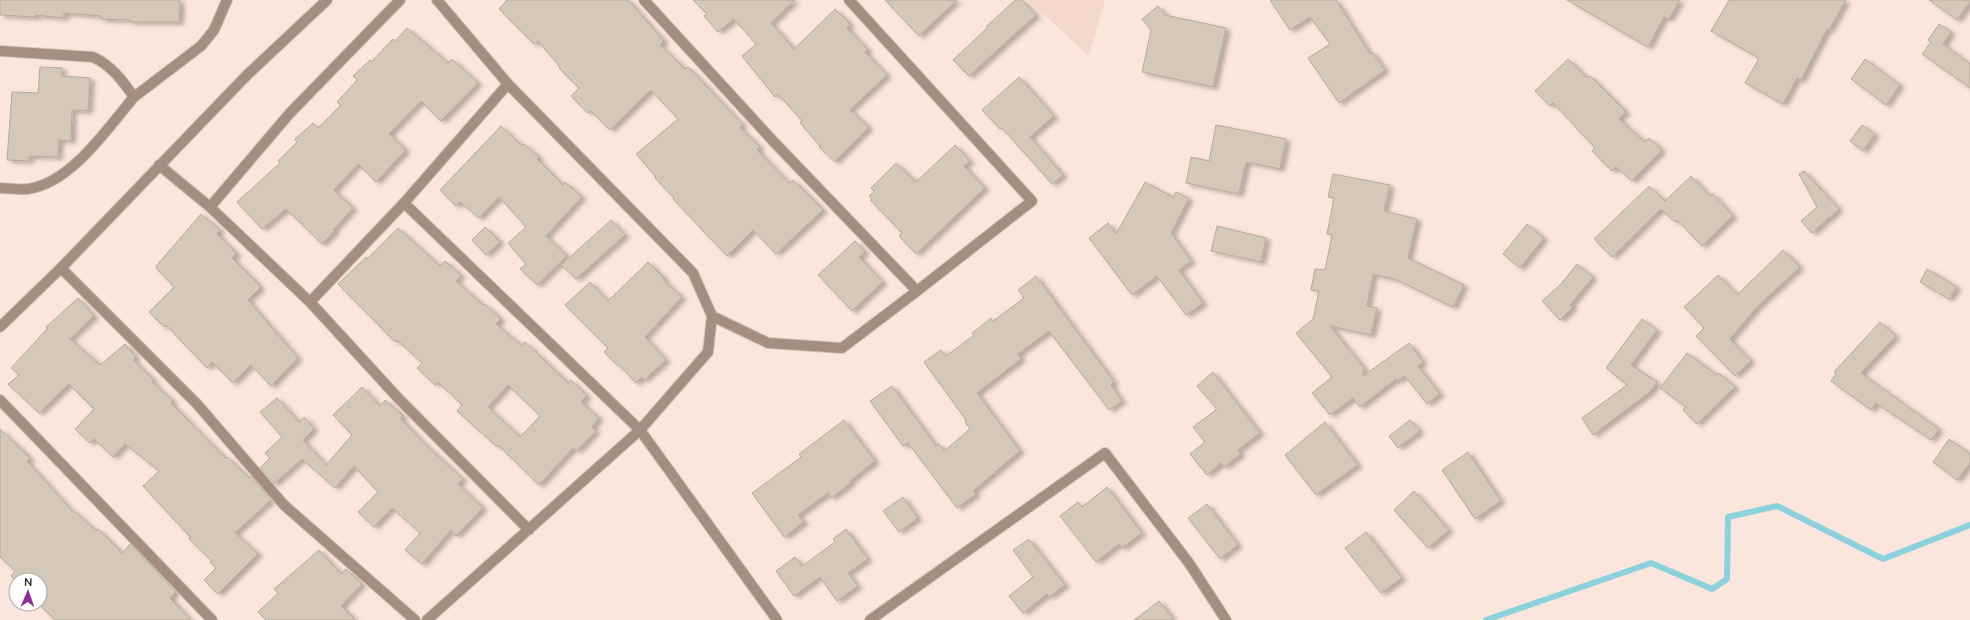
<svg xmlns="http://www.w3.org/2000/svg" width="1970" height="620" viewBox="0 0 1970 620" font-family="'Nunito Sans',sans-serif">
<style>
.built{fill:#f4d8cc}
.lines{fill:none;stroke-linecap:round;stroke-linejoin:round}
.stream{stroke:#8cd2dd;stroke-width:6}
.building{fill:#d4c8b8;stroke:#b6ab9b;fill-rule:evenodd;filter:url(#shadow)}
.minor-casing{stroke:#d6c4bc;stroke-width:12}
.tertiary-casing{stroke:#d6c4bc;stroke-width:12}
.minor{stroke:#a48d81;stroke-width:10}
.tertiary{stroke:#a48d81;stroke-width:10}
</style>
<defs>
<filter id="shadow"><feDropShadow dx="4.5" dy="2.5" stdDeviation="2" flood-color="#0004"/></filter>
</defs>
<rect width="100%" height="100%" fill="#fbe6dd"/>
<path class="built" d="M1028,0H1105L1089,56Z"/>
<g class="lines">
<path class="stream" d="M1486,620L1651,563L1712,589L1727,579L1728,517L1777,506L1883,559L1970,525"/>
</g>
<path class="building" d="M0,0H180L179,22H130V20L101,19V16L64,13V18L35,15V17L0,15Z
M507,0H628L664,41L660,45L685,69L688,67L743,125L740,128L760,147L757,150L789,183L793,180L823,210L776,254L753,230L727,256L673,199L674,198L655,178L656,177L636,154L678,119L651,90L610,130L590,110L588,113L571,96L579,88L559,68L560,67L538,41L534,44L499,9Z
M693,0H795L771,23L794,49L835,9L850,24L847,28L868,50L865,52L887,75L850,110L869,127L835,162L819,147L820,146L800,123L802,121L778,94L775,97L742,56L756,44L734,19L718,32L704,16L707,14Z
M885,0H957L919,36Z
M1015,0H1022L1036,15L969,76L953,60L987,28L986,27Z
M1270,0H1336L1370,54L1372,52L1385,70L1339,103L1308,58L1330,44L1310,17L1290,30Z
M1567,0H1680L1669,19L1664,17L1648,47Z
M1729,0H1846L1829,30L1827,29L1801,80L1797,78L1783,104L1745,83L1759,58L1711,31Z
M1929,0H1970V2L1957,20Z
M1158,6L1165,15L1226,28L1213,87L1142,72L1151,30L1142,19Z
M1939,24L1951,32L1943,44L1970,64V88L1922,54L1931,42L1928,40Z
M407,28L448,63L452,59L478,83L441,121L421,101L389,134L406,150L376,182L358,164L334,190L353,208L333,230L335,231L322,244L286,209L262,229L237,202L280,163L278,161L297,142L295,139L313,123L318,128L341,105L337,102L357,80L353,76L370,60L371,62L393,39L395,41Z
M1568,59L1587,78L1590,76L1626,112L1619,119L1645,142L1649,138L1662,150L1632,181L1616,167L1612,171L1592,151L1595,148L1553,103L1550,106L1535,91Z
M1865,59L1900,85L1886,105L1851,79Z
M40,67L62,68V76L90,78L88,111L72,110L71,141L59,140L58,157L29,156V161L7,160L12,92L38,93Z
M1019,77L1054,116L1030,137L1063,175L1052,184L1002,128L1000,129L982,110Z
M1216,125L1286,139L1280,169L1246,162L1239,194L1186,183L1191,157L1209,161Z
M1862,125L1875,134L1863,151L1850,141Z
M501,126L522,146L524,144L539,157L537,159L563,185L565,182L582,197L546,236L567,256L537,285L520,269L526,264L508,243L526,227L499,197L479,218L460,202L456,206L440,190Z
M955,145L970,161L964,166L985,188L916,254L899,236L902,233L870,200L872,199L869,196L874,191L871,188L896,163L916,182Z
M1804,171L1839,209L1812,233L1801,221L1817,207L1799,174Z
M1333,174L1390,185L1384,211L1417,219L1408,258L1464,285L1453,307L1397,280L1373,274L1367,306L1377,308L1371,335L1330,326L1364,368L1363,376L1409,343L1423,362L1418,366L1440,394L1427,404L1405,376L1397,381L1396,379L1360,407L1353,398L1330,415L1312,393L1332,377L1296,333L1313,319L1319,291L1311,290L1315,269L1325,270L1332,235L1327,234L1334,198L1328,197Z
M1691,176L1710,196L1713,194L1733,216L1702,246L1677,220L1675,222L1661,209L1612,257L1594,239L1649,186L1665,201Z
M1145,182L1173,197L1176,192L1189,198L1171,233L1191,261L1179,270L1203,303L1186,315L1157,276L1132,295L1089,238L1108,223L1116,234Z
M201,214L220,230L217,234L237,254L232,258L261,287L248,300L298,358L271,386L251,365L233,383L212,362L207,368L166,325L164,327L149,312L174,287L156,268L157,265Z
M611,220L625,235L576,279L561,265Z
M1527,224L1544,238L1520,268L1503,254Z
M1217,226L1266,238L1261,262L1211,251Z
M485,227L500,242L486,255L472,240Z
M398,228L440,266L445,261L461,275L456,281L484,306L485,304L501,319L496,324L522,346L525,342L568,383L571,380L587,396L581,402L599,418L592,427L596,431L577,451L573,448L539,485L498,445L496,446L457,411L462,405L438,382L435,385L417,368L422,363L397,340L395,342L338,284L366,257L367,259ZM508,385L540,416L520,437L488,407Z
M855,241L865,252L859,257L883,282L852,311L818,275Z
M1783,250L1800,267L1757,307L1730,339L1751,361L1735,376L1696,336L1704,328L1684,307L1718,275L1737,295Z
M648,262L665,279L663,280L682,297L645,337L666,360L644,380L642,377L636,383L619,365L618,366L604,352L608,348L565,305L590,282L608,301Z
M1577,264L1593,277L1570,305L1573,307L1560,320L1542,301L1561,284Z
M1927,269L1957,287L1949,299L1920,282Z
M1036,276L1114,382L1111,385L1122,401L1109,410L1049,331L1018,354L1021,359L977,393L1020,451L973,491L976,494L957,508L908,443L903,446L870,401L892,386L936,446L939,444L944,451L970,429L965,422L966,420L924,362L941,350L946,356L974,335L972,333L991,318L993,321L1024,298L1018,290Z
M78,298L94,316L70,339L100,365L125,344L136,357L133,360L154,380L152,382L173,401L171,403L225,458L227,457L249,478L251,476L271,500L235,533L258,554L218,594L204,580L216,568L210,562L212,561L189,539L190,537L143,486L159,471L125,444L113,457L94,439L90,443L75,429L94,409L69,384L39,413L8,384L19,375L11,368L47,329L46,327Z
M1642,319L1657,330L1631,365L1657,382L1651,391L1593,435L1582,418L1627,385L1606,368Z
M1880,322L1896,336L1861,373L1939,429L1931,440L1876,403L1871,410L1831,381L1836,374L1834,372Z
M1687,353L1717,375L1719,373L1735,387L1697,424L1683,410L1686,407L1660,388Z
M1213,372L1260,433L1238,450L1241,454L1224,467L1221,463L1207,475L1190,454L1205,442L1193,427L1216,410V408L1197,386Z
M362,387L380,406L385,400L403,416L401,419L427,446L463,479L458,484L483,508L456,536L451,530L422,564L405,550L420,533L392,508L374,527L358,512L378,492L354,466L335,488L302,459L274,484L260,468L270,458L265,453L282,437L260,412L277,398L299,422L304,417L314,429L303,440L326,465L352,435L333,415Z
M844,420L875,461L850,481L851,483L831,498L828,493L798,515L804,522L784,537L752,493L801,457L799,454Z
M1410,420L1420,431L1398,448L1389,436Z
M1325,422L1358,465L1316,495L1285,455Z
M0,429L30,458L27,461L72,511L73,510L96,531L98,529L122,553L130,544L176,592L170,598L191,620H55L39,604L40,580L16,581L11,576L15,571L0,557Z
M1949,439L1970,454V463L1957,480L1933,462Z
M1468,452L1501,501L1475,519L1442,470Z
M1107,487L1142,533L1122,548L1119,544L1096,562L1060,516L1078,502L1082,507Z
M1414,491L1449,530L1428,548L1394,510Z
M903,497L918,518L899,532L883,511Z
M1207,504L1238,545L1220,559L1188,518Z
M846,529L868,559L848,573L858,586L837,601L820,577L794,596L776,571L795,557L802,566L835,542L833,539Z
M1366,532L1402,578L1381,593L1345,548Z
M1029,539L1065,585L1049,597L1047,594L1023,613L1009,596L1033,577L1013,550Z
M319,550L341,574L346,569L362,584L341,606L355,620H266L258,612L278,593L274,589Z
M1159,601L1174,620H1134Z"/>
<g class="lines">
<defs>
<path id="minor" d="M644,0L773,141L917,291L1032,201L849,0
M0,51L93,57C112,66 122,80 134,97C107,129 71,183 28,189C19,190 9,188 0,188
M134,97L201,46L214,30L227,0
M159,165L210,207L310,302L399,399L529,530
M404,203L640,430L777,620
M210,207L290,113L400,0
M61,268L197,404L284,505L415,620
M310,302L404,203L508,84
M712,316L768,343L842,348L917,291
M0,400L212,620
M427,620L640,430L708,352L712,316L693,273L508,84L437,0
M870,620L1105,453L1189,563L1226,620"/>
<path id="tertiary" d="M0,327L61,268L247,75L327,0"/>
</defs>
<use href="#minor" class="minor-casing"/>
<use href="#tertiary" class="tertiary-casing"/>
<use href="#minor" class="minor"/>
<use href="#tertiary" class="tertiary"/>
</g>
<g transform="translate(28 592) rotate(2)"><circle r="19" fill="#ffffff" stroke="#aba9a7"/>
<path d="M0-3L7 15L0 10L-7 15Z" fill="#8c2e98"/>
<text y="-6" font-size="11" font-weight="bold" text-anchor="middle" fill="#2e2723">N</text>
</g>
</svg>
